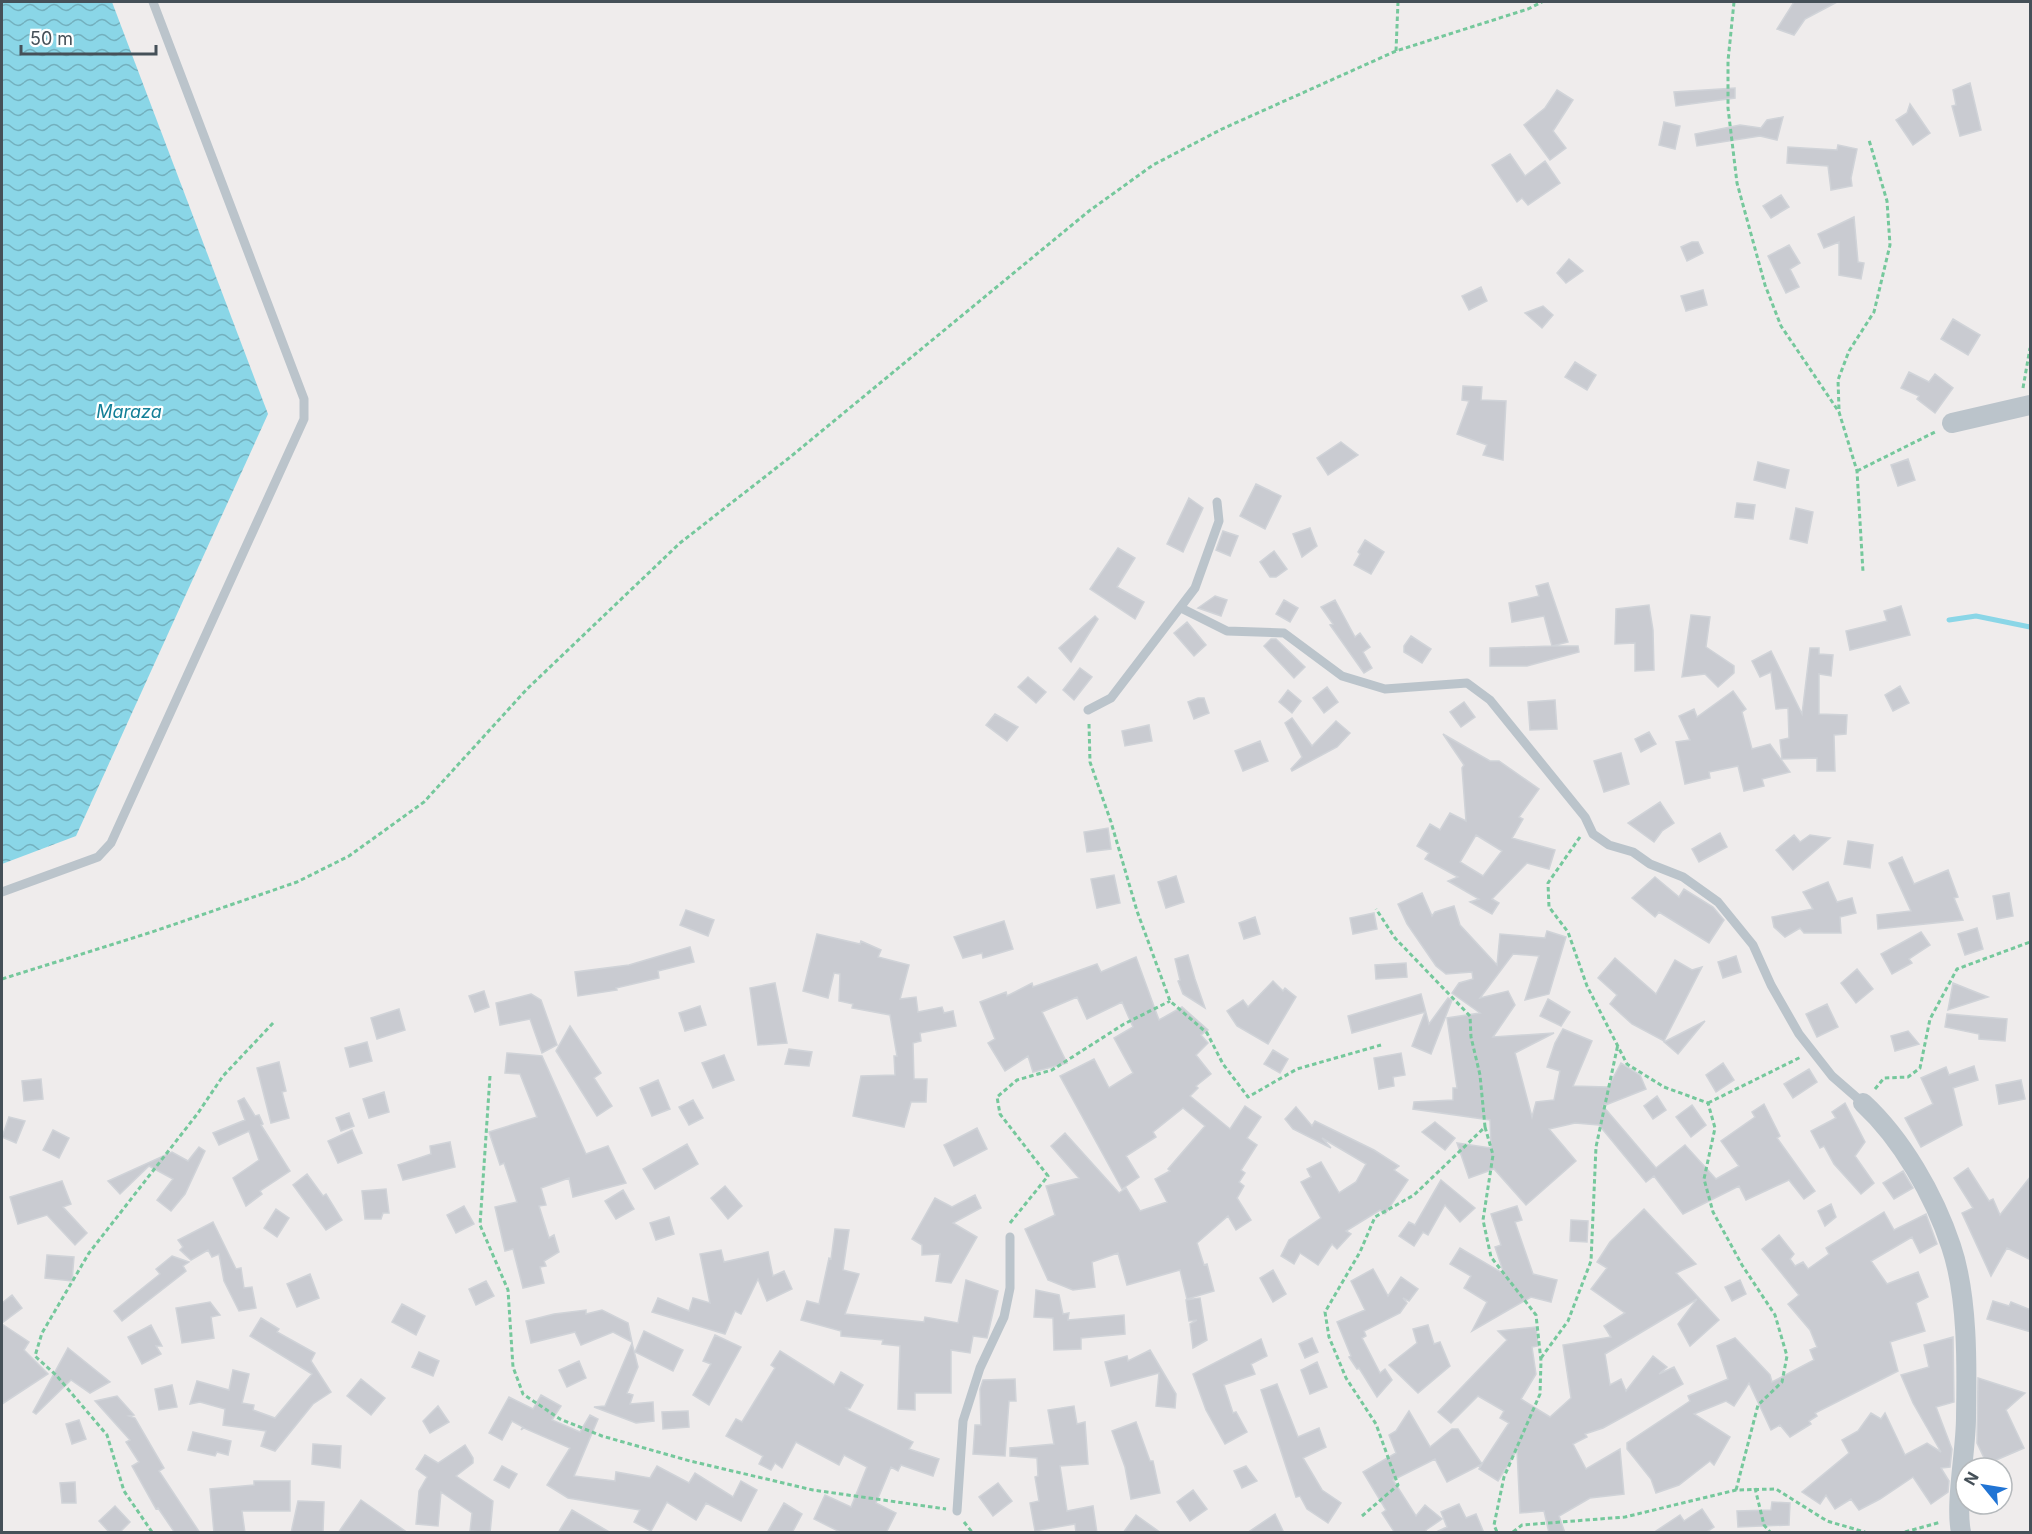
<svg xmlns="http://www.w3.org/2000/svg" width="2032" height="1534" viewBox="0 0 2032 1534" font-family="Inter,sans-serif">
<style>
.water{fill:url(#water-waves)}
.lines{fill:none;stroke-linecap:round;stroke-linejoin:round}
.stream{stroke:#8ad6e7;stroke-width:5}
.building{fill:#c9cbd1;stroke:#d0d3d8;stroke-width:1.5;fill-rule:evenodd}
.path{stroke:#75c89c;stroke-width:3;stroke-dasharray:4.5 3;stroke-linecap:butt}
.service{stroke:#bbc4cb;stroke-width:9}
.minor{stroke:#bbc4cb;stroke-width:20}
.labels{text-anchor:middle;stroke-width:4.5;stroke-linejoin:round;paint-order:stroke}
.water-label{font-size:18px;font-style:italic;fill:#137f97;stroke:#fff}
</style>
<defs>
<pattern id="water-waves" width="16" height="10" patternUnits="userSpaceOnUse" patternTransform="scale(1.5)"><rect width="16" height="10" fill="#8ad6e7"/><path d="M0 5q4-4 8 0t8 0" fill="none" stroke="#73b0be"/></pattern>
</defs>
<rect width="100%" height="100%" fill="#efecec"/>
<path class="water" d="M2,2H112L268,414L76,836L2,864Z"/>
<g class="lines">
<path class="stream" d="M1949,620L1976,616L2030,627"/>
</g>
<path class="building" d="M1794,2H1837L1805,19L1794,35L1777,29Z
M1970,83L1981,130L1960,136L1952,106L1956,105L1953,90Z
M1735,88V98L1676,106L1674,92Z
M1557,90L1573,100L1553,131L1566,148L1550,160L1524,125L1545,108Z
M1910,104L1930,133L1913,145L1896,120L1907,113Z
M1783,117L1777,140L1760,136L1697,146L1695,134L1740,125L1761,128L1767,120Z
M1664,122L1680,126L1675,149L1659,145Z
M1838,145L1857,149L1851,178L1852,186L1831,190L1828,166L1787,163L1788,147L1837,150Z
M1510,154L1525,176L1545,161L1560,183L1528,205L1522,198L1517,202L1492,165Z
M1781,195L1789,207L1771,218L1763,206Z
M1854,217L1858,262L1864,263L1861,279L1839,275V242L1824,248L1818,234Z
M1692,242H1698L1703,253L1687,261L1681,247Z
M1789,245L1800,263L1790,269L1799,287L1786,293L1768,256Z
M1569,259L1583,271L1566,283L1557,273Z
M1481,287L1487,301L1469,310L1462,296Z
M1703,290L1707,305L1686,311L1681,296Z
M1543,306L1553,315L1542,328L1525,313Z
M1953,319L1980,335L1968,355L1941,339Z
M1575,362L1596,375L1587,390L1565,377Z
M1909,372L1929,382L1935,374L1953,388L1935,413L1917,399L1919,396L1901,388Z
M1463,386L1482,387L1481,400L1506,401L1503,460L1483,455L1487,445L1457,434L1469,401L1462,400Z
M1341,442L1358,455L1328,475L1317,458Z
M1908,459L1915,480L1898,486L1891,465Z
M1758,462L1789,470L1785,488L1754,480Z
M1256,484L1281,496L1265,529L1240,516Z
M1189,498L1203,508L1183,552L1167,544Z
M1737,503L1755,505L1753,519L1735,517Z
M1796,508L1813,512L1807,543L1790,539Z
M1310,528L1317,546L1302,557L1293,534Z
M1223,531L1238,536L1230,556L1216,550Z
M1365,540L1384,552L1371,574L1354,565L1360,554L1358,552Z
M1118,548L1135,558L1117,587L1144,602L1135,619L1090,589Z
M1274,551L1287,569L1276,577H1270L1260,562Z
M1548,583L1568,642L1552,646H1578L1579,652L1527,666H1490V648L1552,646L1544,616L1512,622L1509,603L1539,596L1536,586Z
M1215,596L1227,600L1221,616L1198,608Z
M1284,600L1298,608L1290,622L1276,614Z
M1335,600L1355,637L1360,633L1370,647L1363,652L1372,668L1364,673L1330,625L1333,624L1321,607Z
M1649,605L1653,630L1654,670L1635,671V643L1615,644L1616,609Z
M1901,606L1910,635L1850,650L1846,631L1887,621L1884,611Z
M1691,615L1710,617L1706,647L1734,666V673L1718,687L1705,674L1682,677Z
M1095,616L1098,619L1071,662L1059,648Z
M1187,622L1206,645L1194,656L1174,633Z
M1411,636L1431,649L1422,663L1404,652V646Z
M1271,639H1276L1305,667L1294,678L1264,646Z
M1810,648H1819V654L1833,655L1831,676L1819,674V714L1847,715L1846,734L1834,735L1835,771H1817V758L1782,759L1780,740L1789,738L1788,708L1776,709L1771,672L1760,677L1752,661L1771,651L1802,714Z
M1080,668L1092,677L1074,700L1063,690Z
M1028,677L1046,692L1036,703L1018,687Z
M1900,686L1909,703L1893,711L1885,695Z
M1327,687L1338,702L1324,713L1313,698Z
M1288,690L1301,701L1292,713L1279,702Z
M1733,691L1746,709L1742,712L1752,749L1770,744L1790,772L1762,779L1764,786L1744,791L1738,766L1709,772L1710,778L1685,784L1676,742L1690,740L1679,716L1694,709L1697,717Z
M1198,698H1204L1209,713L1194,719L1188,702Z
M1555,700L1557,729L1530,730L1528,702Z
M1464,702L1475,717L1461,727L1450,712Z
M995,714L1018,727L1007,741L986,725Z
M1292,718L1312,746L1336,721L1350,733L1337,747L1292,771L1291,769L1302,757L1285,723Z
M1149,725L1152,741L1125,746L1122,731Z
M1649,732L1656,744L1641,752L1635,739Z
M1443,734L1490,761H1499L1539,789L1519,817L1523,819L1512,838L1555,850L1549,869L1527,863L1492,899L1499,903L1492,914L1470,902L1479,899L1448,881L1458,877L1425,859L1429,853L1417,846L1430,824L1440,830L1450,813L1466,821L1462,768L1464,765ZM1476,835L1502,851L1483,876L1460,862Z
M1260,741L1268,761L1243,771L1235,751Z
M1621,753L1629,784L1604,792L1594,761Z
M1660,802L1674,823L1662,831L1654,842L1628,823Z
M1108,828L1111,849L1087,852L1084,832Z
M1720,833L1727,847L1699,862L1692,849Z
M1794,835L1800,842L1810,835L1830,838L1793,870L1776,850Z
M1848,841L1873,845L1870,868L1844,864Z
M1902,857L1914,884L1948,870L1958,897L1954,898L1963,920L1878,929L1877,915L1911,911L1889,863Z
M1114,875L1120,903L1097,908L1091,879Z
M1176,876L1184,902L1166,908L1158,882Z
M1655,877L1679,897L1684,889L1713,907L1724,920L1709,943L1659,912L1655,917L1632,898Z
M1828,882L1837,902L1852,898L1856,913L1840,917L1841,933H1804L1800,928L1785,937L1774,927L1772,917L1813,909L1803,892Z
M1422,893L1432,916L1435,912L1454,906L1460,925L1497,965L1500,934L1545,938L1547,931L1566,937L1549,994L1525,1000L1539,956L1513,954L1480,998L1508,991L1515,1005L1493,1037L1554,1033L1515,1053L1532,1117L1536,1102L1554,1100L1560,1071L1547,1067L1555,1043L1563,1029L1592,1041L1573,1086L1608,1087L1621,1063L1640,1075L1646,1089L1603,1106L1656,1168L1685,1145L1716,1179L1739,1166L1721,1141L1755,1117L1752,1112L1764,1104L1780,1136L1777,1138L1815,1191L1804,1199L1789,1180L1746,1200L1739,1186L1683,1214L1654,1176L1646,1182L1599,1125L1575,1123L1549,1129L1576,1161L1526,1205L1494,1169L1469,1178L1457,1143L1491,1148L1490,1120L1413,1109L1414,1102L1453,1100V1088H1457L1447,1018L1480,1013L1452,993L1459,983L1473,979L1472,972L1446,974L1436,966L1407,924L1398,904Z
M2009,893L2013,916L1997,919L1993,896Z
M686,910L714,920L708,936L680,925Z
M1374,913L1377,929L1353,934L1350,918Z
M1255,917L1260,934L1244,939L1239,923Z
M1004,921L1013,949L983,958L982,953L963,958L954,937Z
M1977,928L1983,949L1965,955L1958,934Z
M1921,932L1930,945L1909,959L1912,963L1892,974L1881,954Z
M817,934L860,944L861,941L881,950L878,957L909,965L900,999L916,997L918,1012L942,1007L944,1013L953,1011L956,1026L920,1033L921,1041L913,1043L914,1079H927L926,1102H911L904,1127L853,1116L861,1076L895,1075L894,1056H897L890,1015L852,1008L853,1004L839,1001L840,974L834,973L828,998L803,991Z
M690,947L694,962L658,971L659,978L616,988L617,990L578,996L575,972L629,965Z
M1188,955L1195,979L1205,1008L1183,994L1178,981L1180,980L1175,959Z
M1736,956L1741,972L1723,978L1718,962Z
M1136,957L1159,1020L1182,1007L1208,1030L1201,1035L1208,1043L1196,1055L1211,1074L1196,1086L1198,1088L1190,1096L1230,1129L1245,1106L1261,1117L1247,1138L1257,1145L1241,1170L1245,1173L1239,1182L1244,1186L1237,1198L1251,1220L1236,1230L1228,1216L1197,1243L1204,1265L1207,1264L1214,1291L1187,1299L1180,1270L1127,1285L1118,1253L1092,1262L1095,1287L1073,1290L1048,1280L1025,1229L1055,1215L1046,1186L1079,1178L1051,1146L1065,1133L1119,1193L1126,1188L1140,1211L1167,1202L1155,1179L1170,1171L1168,1169L1205,1126L1183,1108L1153,1132L1156,1137L1126,1156L1139,1177L1122,1189L1060,1076L1094,1059L1109,1088L1133,1073L1114,1038L1133,1027L1122,1002L1087,1019L1077,997L1042,1012L1067,1063L1033,1072L1028,1056L1005,1071L988,1043L995,1039L980,1002L1006,992L1007,996L1032,983L1033,987L1097,964L1101,972Z
M1615,958L1656,994L1675,960L1692,970L1702,967L1664,1041L1632,1024L1610,1004L1617,995L1598,978Z
M1406,963L1407,977L1376,979L1375,965Z
M1857,969L1873,989L1856,1003L1841,983Z
M1273,981L1283,991L1285,988L1296,997L1268,1044L1237,1026L1227,1011L1243,1000L1248,1007Z
M775,983L787,1043L758,1045L750,988Z
M1953,983L1988,997L1948,1010Z
M484,991L489,1007L475,1012L469,996Z
M531,994L541,1000L557,1045L542,1053L530,1019L500,1025L496,1003Z
M1421,994L1429,1024L1448,998L1452,1000L1431,1054L1412,1046L1425,1012L1352,1033L1348,1016Z
M1548,999L1570,1012L1561,1026L1540,1016Z
M1827,1004L1838,1027L1817,1037L1806,1014Z
M700,1006L706,1025L685,1031L679,1013Z
M399,1009L405,1030L377,1039L371,1018Z
M1947,1014L2007,1019L2005,1041L1979,1039V1034L1945,1027Z
M1705,1021L1678,1054L1664,1042Z
M570,1026L601,1073L594,1078L612,1106L597,1116L556,1051Z
M1908,1031L1919,1044L1895,1051L1891,1036Z
M367,1042L372,1061L350,1067L345,1048Z
M789,1049L812,1052L809,1066L785,1064Z
M1273,1050L1288,1059L1280,1073L1264,1064Z
M507,1053L542,1056L586,1154L608,1146L626,1183L573,1197L569,1178L541,1188L546,1205L539,1206L549,1238L554,1235L559,1252L544,1261L546,1266L540,1267L544,1283L523,1288L513,1249L505,1251L495,1207L517,1202L504,1163L500,1165L489,1132L537,1117L520,1074L505,1073Z
M1401,1053L1405,1075L1393,1077L1394,1086L1379,1089L1374,1058Z
M724,1055L734,1080L713,1088L702,1063Z
M279,1062L286,1091L282,1092L289,1118L271,1123L257,1068Z
M1723,1063L1734,1080L1716,1092L1706,1075Z
M1974,1066L1978,1080L1953,1088L1962,1125L1921,1147L1905,1118L1933,1104L1921,1078L1946,1067L1949,1075Z
M1809,1069L1817,1082L1793,1098L1784,1084Z
M41,1079L43,1099L24,1101L22,1081Z
M658,1080L670,1109L652,1116L640,1088Z
M2021,1080L2025,1099L1999,1104L1996,1085Z
M384,1092L389,1112L369,1118L363,1099Z
M1657,1096L1666,1110L1653,1119L1644,1106Z
M244,1098L255,1116L259,1115L263,1124L261,1125L290,1171L260,1191L262,1194L246,1206L233,1178L259,1160L249,1131L219,1145L213,1133L245,1120L238,1101Z
M693,1100L703,1118L689,1125L679,1107Z
M1845,1103L1865,1142L1855,1156L1874,1183L1861,1194L1834,1164L1824,1146L1820,1148L1811,1131L1836,1118L1832,1112Z
M1692,1105L1706,1125L1691,1137L1676,1117Z
M1296,1107L1312,1126L1315,1121L1374,1150L1399,1166L1394,1170L1408,1180L1385,1214L1380,1210L1346,1231L1351,1234L1337,1249L1332,1244L1318,1265L1300,1253L1294,1264L1281,1256L1289,1240L1321,1218L1301,1182L1311,1177L1307,1169L1321,1162L1339,1193L1356,1182L1366,1164L1322,1138L1331,1148L1293,1129L1285,1119Z
M349,1113L354,1126L341,1131L336,1118Z
M9,1117L25,1121L16,1143L2,1137Z
M1435,1122L1455,1138L1445,1150L1422,1132Z
M977,1128L987,1149L954,1166L944,1145Z
M53,1130L69,1138L59,1158L43,1150Z
M352,1130L362,1153L338,1163L328,1141Z
M450,1142L455,1167L403,1180L398,1165L431,1154L430,1146Z
M687,1144L698,1164L655,1189L643,1169Z
M199,1147L205,1151L185,1194L171,1211L157,1200L173,1179L149,1166L120,1194L108,1181L172,1152L188,1161Z
M1968,1168L1989,1201L1993,1199L2000,1215L2031,1176V1260L2007,1248L1991,1276L1962,1213L1973,1208L1954,1178Z
M1903,1171L1913,1188L1894,1199L1883,1183Z
M307,1174L323,1196L326,1194L342,1220L326,1230L293,1185Z
M1441,1180L1475,1208L1460,1222L1445,1205L1428,1235L1423,1232L1414,1246L1399,1236L1409,1222L1415,1225Z
M62,1181L71,1204L63,1207L87,1233L75,1245L47,1215L18,1224L10,1197Z
M725,1186L742,1206L728,1219L711,1198Z
M386,1189L389,1213H383L381,1219H365L362,1191Z
M623,1190L634,1209L616,1219L605,1201Z
M975,1195L981,1208L953,1223L977,1237L951,1283L936,1281L940,1254L922,1255V1245L912,1239L935,1198L952,1207Z
M1831,1204L1836,1217L1825,1226L1818,1211Z
M464,1206L474,1224L456,1233L447,1215Z
M1517,1206L1522,1220L1515,1222L1533,1274L1557,1280L1551,1302L1531,1297L1472,1331L1487,1302L1464,1288L1471,1276L1450,1264L1460,1248L1504,1274L1495,1247L1501,1245L1491,1214Z
M276,1209L289,1218L277,1237L264,1228Z
M1644,1209L1696,1264L1676,1273L1719,1320L1690,1346L1678,1324L1697,1299L1605,1354L1610,1385L1621,1379L1626,1391L1653,1356L1667,1367L1659,1374L1674,1367L1683,1384L1603,1428L1585,1434L1587,1437L1573,1444L1586,1469L1620,1449L1624,1494L1590,1498L1559,1516L1565,1533H1549L1544,1511L1520,1513L1517,1450L1498,1481L1479,1469L1482,1464L1447,1482L1435,1459L1393,1480L1416,1516L1425,1505L1442,1519L1426,1530L1427,1533H1395L1382,1513L1386,1510L1363,1472L1396,1453L1389,1435L1396,1431L1409,1411L1430,1447L1452,1429H1458L1482,1464L1509,1423L1500,1418L1504,1411L1478,1396L1451,1423L1438,1412L1507,1340L1498,1331L1536,1327L1538,1346L1532,1347L1536,1374L1521,1399L1550,1417L1571,1398L1563,1345L1611,1337L1604,1326L1625,1313L1591,1289L1607,1268L1597,1262L1610,1242Z
M1884,1212L1894,1230L1926,1214L1937,1244L1920,1253L1912,1237L1871,1261L1887,1284L1918,1272L1928,1297L1916,1303L1925,1331L1890,1342L1898,1371L1815,1413L1817,1416L1809,1421L1811,1424L1790,1437L1780,1425L1771,1430L1749,1383L1734,1406L1726,1401L1694,1414L1730,1437L1714,1465L1710,1461L1679,1485L1656,1493L1651,1479L1627,1449V1443L1690,1401L1688,1396L1728,1379L1717,1346L1735,1338L1770,1375L1772,1382L1814,1360L1810,1350L1817,1347L1810,1330L1788,1304L1799,1295L1762,1249L1779,1235L1794,1254L1790,1259L1795,1266L1803,1262L1808,1269L1829,1254L1826,1248Z
M669,1217L674,1234L656,1240L650,1223Z
M1571,1220L1588,1221L1587,1242L1570,1241Z
M213,1222L236,1269L241,1268L244,1288L252,1287L256,1308L239,1311L224,1281L219,1254L212,1257L208,1250L191,1260L180,1250L183,1247L178,1240Z
M835,1229L849,1230L843,1270L859,1274L845,1314L924,1322L925,1317L958,1323L966,1280L998,1291L987,1338L973,1336L970,1353L951,1350V1393H915V1410L898,1409L900,1346L882,1344L883,1340L841,1336V1331L801,1320L807,1301L819,1304L829,1258L831,1259Z
M721,1250L724,1262L768,1252L773,1276L784,1271L792,1289L767,1301L758,1279L741,1314L735,1311L725,1334L652,1312L658,1298L689,1311L693,1298L710,1303L700,1254Z
M47,1255L74,1257L72,1281L45,1278Z
M172,1256L189,1262L183,1266L186,1271L122,1321L114,1311L160,1274L156,1269Z
M1373,1269L1388,1296L1401,1277L1418,1289L1409,1301L1403,1298L1407,1303L1400,1313L1364,1331L1366,1336L1362,1338L1380,1373L1385,1369L1392,1380L1377,1397L1359,1368L1357,1369L1349,1357L1351,1356L1337,1322L1365,1310L1351,1281Z
M1273,1270L1286,1294L1273,1302L1260,1278Z
M310,1274L319,1298L297,1307L287,1284Z
M1740,1280L1746,1294L1732,1301L1725,1287Z
M486,1281L494,1296L476,1305L469,1289Z
M1036,1290L1059,1295L1063,1314L1069,1313L1068,1320L1124,1315L1125,1334L1081,1338V1349L1054,1350L1053,1318L1034,1317Z
M12,1295L22,1308L2,1323V1303Z
M1200,1298L1207,1340L1193,1348L1190,1324L1197,1320L1189,1321L1186,1300Z
M1993,1301L2009,1306L2011,1302L2031,1310V1332L1987,1319Z
M210,1302L220,1315L211,1317L214,1338L182,1343L176,1308Z
M402,1304L425,1316L416,1335L392,1322Z
M586,1310V1314L602,1310L628,1323L632,1342L613,1332L581,1345L575,1332L531,1343L526,1321L554,1314Z
M261,1318L279,1329L277,1332L315,1353L311,1361L331,1392L313,1404L275,1451L261,1446L266,1431L223,1425L225,1409L200,1402L190,1404L197,1381L229,1390L233,1370L249,1374L242,1403L254,1405L253,1410L275,1418L312,1374L250,1336Z
M2,1324L29,1342L24,1350L48,1374L2,1404Z
M151,1325L162,1346H156L161,1354L142,1364L128,1337Z
M1428,1325L1434,1344L1440,1342L1450,1366L1418,1393L1389,1365L1417,1343L1413,1329Z
M644,1331L683,1350L673,1371L635,1352Z
M715,1335L741,1347L709,1405L693,1395L711,1364L703,1361Z
M1953,1337L1954,1402L1936,1407L1952,1449L1950,1467L1941,1468L1949,1481L1948,1492L1931,1504L1913,1477L1880,1499L1859,1510L1851,1499L1835,1509L1826,1495L1820,1504L1802,1492L1849,1453L1842,1440L1858,1431L1871,1413L1881,1419L1885,1413L1905,1455L1927,1443L1941,1452L1913,1403L1901,1375L1929,1367L1924,1345Z
M1312,1338L1318,1352L1305,1358L1299,1344Z
M1261,1339L1267,1356L1251,1364L1255,1374L1224,1385L1233,1413L1236,1412L1247,1432L1225,1444L1206,1410L1193,1374Z
M632,1343L638,1367L627,1393L633,1395L630,1404L653,1402L654,1421L636,1423L594,1407L605,1406Z
M68,1348L110,1382L90,1393L71,1380L36,1414L33,1412Z
M1150,1350L1176,1394L1175,1408L1156,1406L1159,1373L1111,1386L1105,1362L1127,1356L1128,1361Z
M780,1351L834,1385L841,1372L863,1385L850,1408H846L849,1411L913,1442L909,1449L939,1459L933,1476L901,1465L898,1471L891,1467L876,1503L896,1513L886,1533H842L814,1519L825,1495L851,1507L867,1467L844,1455L839,1465L796,1442L782,1468L775,1463L771,1470L759,1464L763,1456L726,1436L736,1419L742,1422L775,1368L771,1365Z
M419,1352L439,1361L433,1376L412,1367Z
M579,1361L586,1378L567,1387L559,1370Z
M1317,1362L1327,1387L1310,1394L1301,1370Z
M1978,1378L2025,1393L2006,1410L2024,1448L1987,1464L1977,1443Z
M361,1379L385,1398L371,1415L347,1396Z
M1015,1379L1016,1401H1009L1005,1456L973,1454L975,1425H981L980,1389L983,1380Z
M1277,1384L1298,1437L1319,1428L1326,1447L1303,1458L1322,1490L1341,1503L1328,1523L1307,1509L1300,1496L1296,1497L1261,1390Z
M172,1385L177,1407L159,1410L155,1389Z
M541,1395L561,1406L552,1420L580,1432L590,1415L598,1419L574,1476L615,1481L616,1472L650,1478L657,1466L689,1483L695,1473L733,1497L741,1481L757,1490L741,1521L706,1503L696,1520L667,1502L651,1531L634,1522L640,1510L568,1498L547,1485L570,1448L524,1428L521,1430L523,1427L512,1421L502,1440L489,1433L509,1397L533,1409Z
M117,1396L134,1415L129,1416L135,1418L164,1468L159,1471L200,1533H175L158,1508L156,1509L132,1466L139,1462L126,1442L130,1440L95,1401Z
M438,1406L449,1422L430,1433L423,1421Z
M1074,1406L1077,1424L1085,1422L1088,1464L1060,1466L1067,1511L1093,1506L1097,1533H1076L1075,1524L1035,1531L1030,1503L1039,1501L1035,1477L1038,1476L1037,1458L1010,1456V1448L1054,1444L1048,1410Z
M688,1411L689,1427L663,1429L662,1412Z
M79,1420L86,1439L72,1444L66,1424Z
M1136,1422L1150,1461H1153L1160,1493L1131,1499L1125,1467L1112,1431Z
M193,1432L231,1441L228,1455L217,1452L215,1456L188,1450Z
M313,1444L341,1446L340,1468L312,1464Z
M465,1445L473,1458V1463L456,1476L493,1501L490,1533L470,1531L472,1513L441,1492L438,1526L416,1524L419,1491L427,1477L416,1469L425,1455L438,1463Z
M502,1466L517,1474L509,1488L494,1480Z
M1246,1466L1257,1481L1242,1488L1234,1471Z
M254,1481H290V1511H242L245,1533H214L210,1489L254,1485Z
M75,1482L76,1503H62L60,1483Z
M998,1483L1012,1501L993,1516L979,1497Z
M1193,1490L1207,1509L1190,1521L1177,1502Z
M361,1500L408,1533H338Z
M298,1501L324,1502L323,1533H291Z
M1772,1502L1790,1503L1789,1525L1738,1527L1737,1511L1771,1510Z
M784,1503L802,1514L792,1533H767Z
M1459,1504L1466,1518L1476,1514L1484,1533H1434L1447,1527L1441,1512Z
M115,1506L130,1522L119,1533H110L99,1521Z
M1702,1509L1714,1527L1705,1533H1653L1680,1515L1684,1521Z
M572,1510L611,1533H558Z
M1275,1514L1284,1533H1247Z
M1136,1515L1161,1533H1123Z"/>
<g class="lines">
<path class="path" d="M1734,2L1728,61V108L1737,183L1765,285L1781,326L1839,412L1857,471L1863,572
M1396,51L1398,2
M2023,388L2030,348
M1839,409L1838,380L1849,351L1874,312L1890,245L1887,201L1869,140
M1857,471L1937,431
M1089,724L1090,762L1111,822L1137,911L1170,1001L1207,1033L1223,1064L1248,1097L1297,1069L1381,1045
M1580,837L1548,883L1549,907L1568,932L1587,986L1627,1064L1664,1087L1708,1103L1715,1128L1704,1179L1713,1212L1742,1265L1775,1315L1787,1356L1782,1382L1758,1405L1736,1490
M2,979L152,932L297,882L349,856L424,802L527,689L680,543L789,458L1089,211L1153,165L1222,129L1396,51L1528,9L1542,2
M490,1076L480,1225L508,1290L513,1367L523,1394L560,1419L602,1436L690,1461L813,1490L946,1509
M1875,1089L1884,1078L1908,1077L1920,1068L1930,1019L1957,969L2030,942
M1708,1103L1801,1057
M1485,1127L1493,1155L1483,1220L1491,1257L1536,1315L1541,1361L1540,1394L1504,1477L1494,1525L1497,1532
M1010,1223L1048,1176L1000,1114L997,1097L1017,1080L1052,1070L1124,1024L1170,1001
M1541,1358L1568,1321L1591,1261L1596,1147L1618,1044
M1755,1488L1764,1525L1770,1532
M1362,1516L1398,1485L1376,1424L1346,1378L1329,1337L1325,1312L1360,1252L1375,1217L1414,1195L1485,1127L1480,1075L1471,1037L1470,1016L1395,938L1376,909
M964,1522L972,1532
M152,1532L124,1491L107,1435L56,1375L35,1356L42,1333L89,1253L198,1113L223,1076L275,1021
M1513,1532L1522,1525L1625,1517L1736,1490L1776,1489L1827,1521L1865,1532
M1905,1532L1941,1522"/>
<path class="service" d="M1181,608L1227,631L1284,633L1342,676L1385,689L1467,683L1490,700L1585,817L1593,834L1609,845L1633,852L1650,864L1683,877L1718,902L1753,945L1771,985L1799,1034L1832,1076L1863,1103
M1088,710L1111,698L1195,588L1219,521L1217,502
M2,892L98,857L111,843L304,419V399L153,2
M957,1511L963,1421L980,1368L1004,1317L1010,1288V1237"/>
<path class="minor" d="M1952,423L2030,405
M1863,1103C1902,1139 1934,1195 1951,1246C1968,1296 1967,1366 1966,1418C1966,1450 1955,1504 1961,1532"/>
</g>
<g class="labels">
<g class="water-label">
<text x="129" y="418">Maraza</text>
</g>
</g>
<rect width="2032" height="1534" fill="none" stroke="#455058" stroke-width="6"/>
<g transform="translate(1984 1486) rotate(300)"><circle r="28" fill="#ffffff" stroke="#b5b9bc" stroke-width="1.5"/>
<path d="M0-4.5L10 22L0 15L-10 22Z" fill="#2174d4"/>
<text y="-9" font-size="16" font-weight="bold" text-anchor="middle" fill="#455058">N</text>
</g>
<path d="M21 45v9h135v-9" fill="none" stroke="#455058" stroke-width="3"/>
<text x="30" y="45" font-size="18" fill="#455058" stroke="#ffffff" stroke-width="4.5" paint-order="stroke">50 m</text>
</svg>
